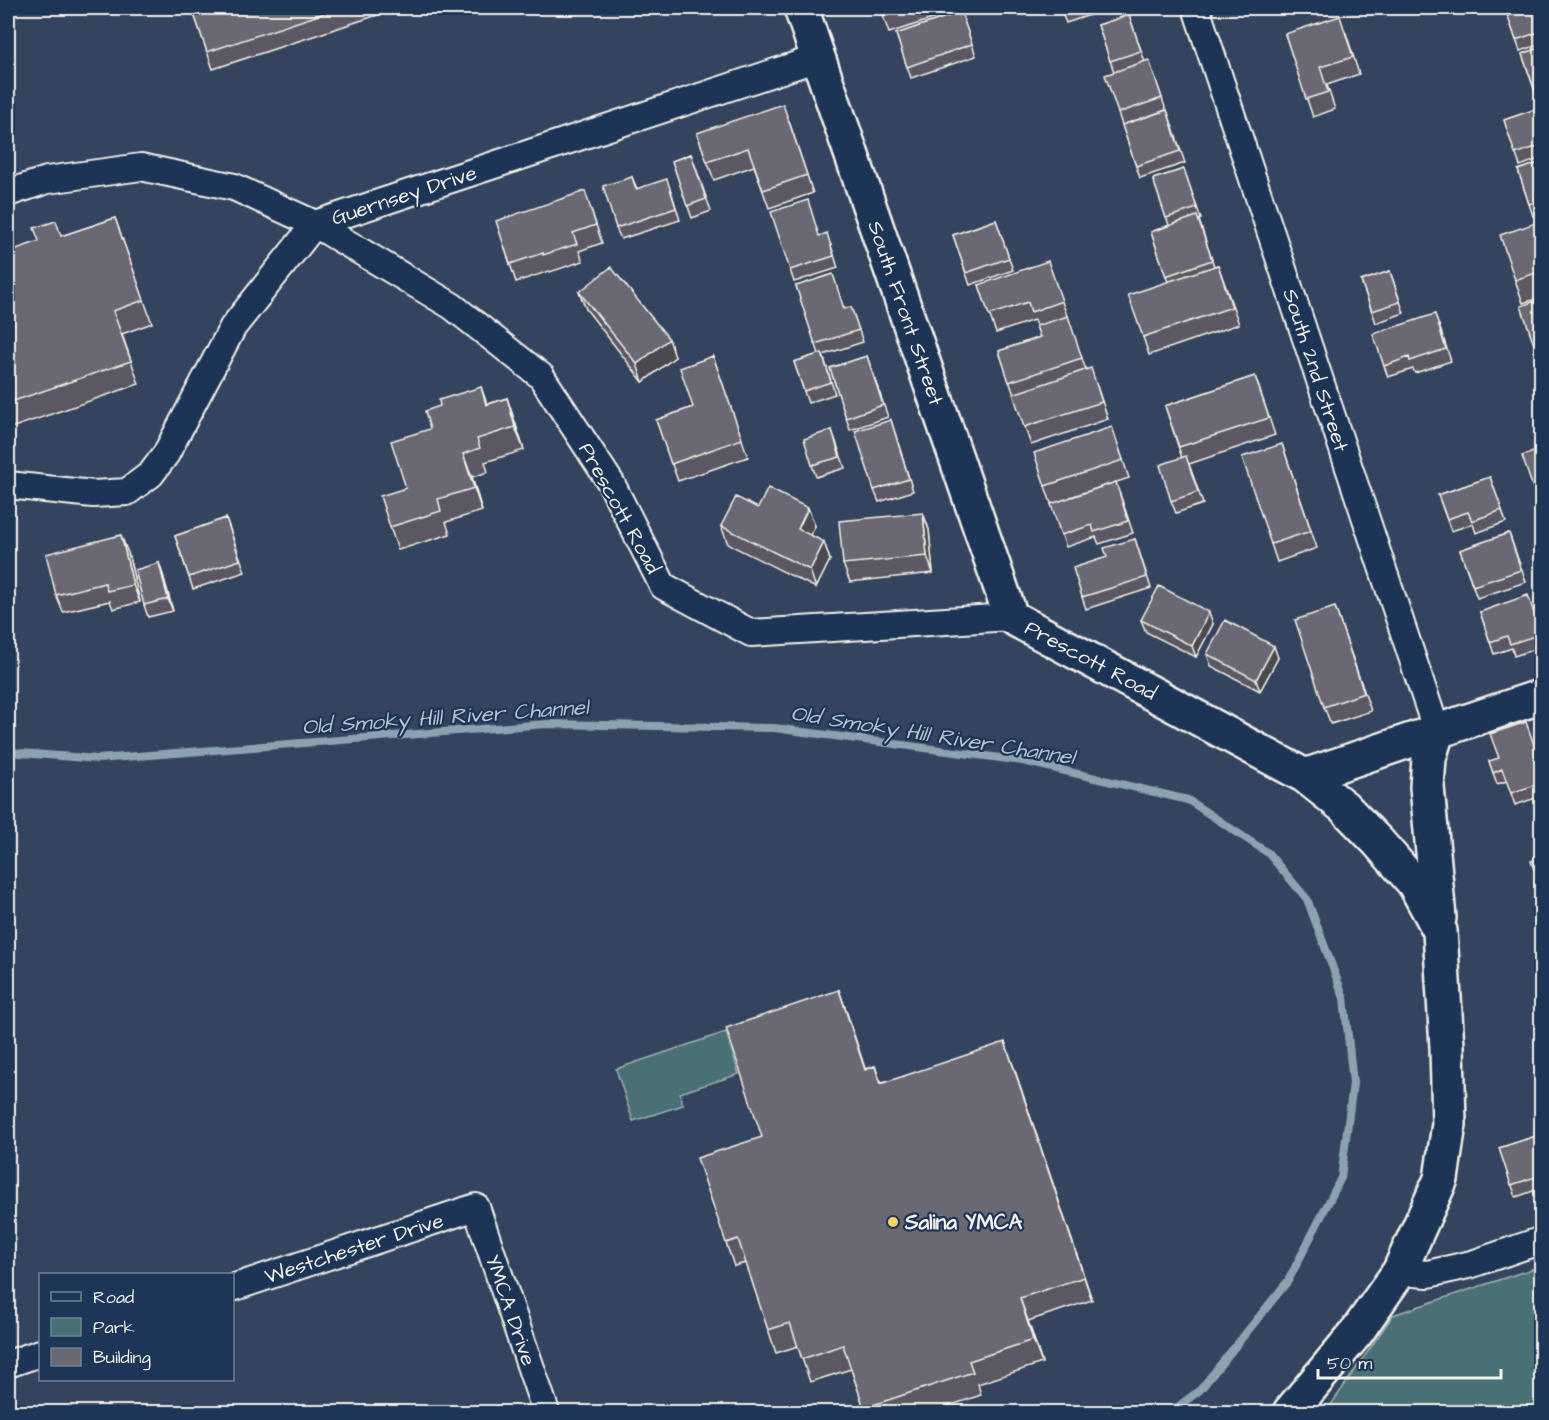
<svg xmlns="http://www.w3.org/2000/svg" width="1549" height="1420" viewBox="0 0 1549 1420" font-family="'Architects Daughter',sans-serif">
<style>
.green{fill:#486f74;stroke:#9eb0ae;stroke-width:1.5}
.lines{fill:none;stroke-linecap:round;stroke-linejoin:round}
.stream{stroke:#8ba3b1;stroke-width:8}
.street-casing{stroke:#f4f1e8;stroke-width:30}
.secondary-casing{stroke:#f4f1e8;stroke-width:38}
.street{stroke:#1d3557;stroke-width:26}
.secondary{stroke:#1d3557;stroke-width:33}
.wall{fill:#5b5963;stroke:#f4f1e8;stroke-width:1.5}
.shaded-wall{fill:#4a4950;stroke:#f4f1e8;stroke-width:1.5}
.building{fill:#6a6873;stroke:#f4f1e8;stroke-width:1.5}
.poi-dot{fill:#ffd166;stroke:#1d3557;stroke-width:2}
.labels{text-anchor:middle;stroke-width:4.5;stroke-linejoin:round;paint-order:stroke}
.street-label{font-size:21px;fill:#f4f1e8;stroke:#1d3557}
.poi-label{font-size:21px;font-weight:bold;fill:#f4f1e8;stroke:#1d3557;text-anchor:start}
.water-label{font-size:22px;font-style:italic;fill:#b7c4c8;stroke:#1d3557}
</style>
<rect width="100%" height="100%" fill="#34445f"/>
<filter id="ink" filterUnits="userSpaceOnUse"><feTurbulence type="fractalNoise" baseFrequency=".0167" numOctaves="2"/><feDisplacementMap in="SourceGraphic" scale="12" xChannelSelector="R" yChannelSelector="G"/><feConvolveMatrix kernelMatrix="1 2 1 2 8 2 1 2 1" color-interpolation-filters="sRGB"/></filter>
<g filter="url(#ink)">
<path class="green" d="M726,1032L739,1074L680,1093L683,1105L633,1121L616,1069Z
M1541,1266V1412H1326L1393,1315Z"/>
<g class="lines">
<path class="stream" d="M8,752L98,759L547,724L774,728L1023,761L1188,800L1268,853L1307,899L1344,998L1353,1083L1341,1178L1288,1281L1200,1390L1171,1412"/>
<defs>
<path id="street" d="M1196,8L1437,732
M8,193L47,180L141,167L234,187L315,224L452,306L541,376L611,483L663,586L751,633L1011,617
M8,485L93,494L127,492L151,474L166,454L233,327L315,224L818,58
M1399,1272L1428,1274L1472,1264L1542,1240
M232,1288L476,1207L546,1412
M8,1364L40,1353"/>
<path id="secondary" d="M801,8L1011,617L1305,776L1344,807L1378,842L1414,883L1440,931L1447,1047L1449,1124L1441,1179L1399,1272L1356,1333L1290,1412
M1437,732L1429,758L1427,787L1439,918
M1305,776L1542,696"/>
</defs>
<use href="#street" class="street-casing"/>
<use href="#secondary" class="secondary-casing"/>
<use href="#street" class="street"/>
<use href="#secondary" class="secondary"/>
</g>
<path class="wall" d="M192,8H399L213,69Z
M449,8H460L450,11Z
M880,8H946L948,14L889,33Z
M1060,8H1111L1066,23Z
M1505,8L1542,24V44L1520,51Z
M961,12L976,56L911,78L896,34Z
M1129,15L1145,62L1149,60L1166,110L1125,124L1167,110L1185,163L1140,178L1118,113L1114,72L1098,25Z
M1346,33L1359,74L1327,85L1335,109L1313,117L1285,34Z
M1542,47V99L1538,100L1522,54Z
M1542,107V158L1520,166L1504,120Z
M789,121L813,193L769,208L754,166L714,180L697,133Z
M8,127L11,137L8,139Z
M691,154L711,211L692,218L672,161Z
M1542,162V213L1533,216L1518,170Z
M1184,169L1201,219L1199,220L1214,266L1218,265L1239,324L1149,355L1143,337L1168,282L1151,232L1169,225L1153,179Z
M632,177L637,189L671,191L680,220L621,239L616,228Z
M591,209L602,243L579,251L583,261L550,272L549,271L516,282L510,264Z
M115,218L152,323L122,334L139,384L8,429V252L61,236Z
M996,220L1013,270L970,285L953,235Z
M1542,221V297L1523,303L1515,280Z
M831,245L838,268L794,282L790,270Z
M1390,271L1404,313L1376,323L1361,281Z
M1054,279L1086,370L1097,386L1108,419L1031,445L999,351L1040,337L1034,320L996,333L979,285Z
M796,286L845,308L851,307L863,342L823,355L835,394L808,403L794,362L819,354Z
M579,292L675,357L643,382L586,309Z
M1439,325L1451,361L1415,373L1413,369L1388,377L1384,366Z
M713,356L748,457L678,481L656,420L693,407Z
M867,356L888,417L850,430L830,368Z
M1255,376L1275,435L1189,464L1203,504L1176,513L1171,501L1182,458L1165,406Z
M481,387L487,404L507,398L524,450L485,462L488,472L472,477L482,511L446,522L450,534L398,550L390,527L440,406Z
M891,420L913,491L879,502L874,490Z
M1112,427L1129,478L1070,497L1120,494L1133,533L1099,544L1096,537L1066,547L1045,486Z
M832,430L845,468L816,477L812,465Z
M1282,444L1317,548L1277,562L1271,544Z
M1490,477L1506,522L1476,533L1473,524L1451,531L1438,495Z
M758,508H808L815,526L810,535L824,542L830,560L816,588L728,544L721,526Z
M923,513L929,530L933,573L850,582L843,564Z
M226,518L245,572L193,589L175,536Z
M1509,533L1526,582L1477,598L1460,550Z
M1135,539L1151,588L1086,609L1082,597Z
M128,553L140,602L113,609L110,601L63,612L56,595Z
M159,563L163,575L173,611L148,617L144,605Z
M1335,607L1371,711L1331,724L1324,707Z
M1480,612L1542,634V647L1514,656L1512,648L1494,654Z
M1141,620L1213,624L1196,657L1146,632Z
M1207,654L1278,658L1260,691L1211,666Z
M1489,761L1542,767V796L1515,805L1507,781L1497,784Z
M839,990L865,1069L875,1066L881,1083L1013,1065L1092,1300L1028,1321L1042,1363L978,1384L981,1395L928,1413H866L851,1369L810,1382L798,1346L776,1353L746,1263L734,1266L726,1243L762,1137Z
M1542,1134V1188L1516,1197L1499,1148Z"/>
<path class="shaded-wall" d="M669,339L675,357L643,382L637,364Z
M507,398L515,422L524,450L515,427Z
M463,454L472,477L482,511L474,488Z
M808,508L815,526L804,547L798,529Z
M923,513L929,530L933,573L927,556Z
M121,535L128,553L140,602L133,585Z
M824,542L830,560L816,588L810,570Z
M159,563L163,575L173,611L168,599Z
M1209,612L1213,624L1196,657L1192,646Z
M1274,646L1278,658L1260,691L1256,680Z
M839,990L847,1013L873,1093L865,1070Z
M1005,1042L1013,1065L1092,1300L1084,1277Z
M1020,1298L1028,1321L1042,1363L1033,1340Z"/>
<path class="building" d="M192,8H340L207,52Z
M880,8H908L883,16Z
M1060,8H1071L1061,11Z
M1505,8H1536L1542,25V31L1516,40Z
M961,12L972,44L907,67L896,34Z
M1129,15L1141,51L1110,61L1098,25Z
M1340,16L1353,57L1320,67L1328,92L1306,99L1285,34Z
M1542,47V85L1534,88L1522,54Z
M1149,60L1162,98L1118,113L1105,75Z
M783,104L807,175L763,190L748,148L707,162L697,133Z
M1542,107V137H1541L1542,145L1515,154L1504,120Z
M1167,110L1180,151L1136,166L1122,125Z
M691,154L706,199L687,206L672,161Z
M1542,162V200L1529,204L1518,170Z
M1184,169L1197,208L1166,218L1153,179Z
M632,177L636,189L667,179L676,208L616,228L603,186Z
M585,191L596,225L573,233L577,244L543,255V253L510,264L496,221Z
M808,200L819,236L827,233L834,256L790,270L771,212Z
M1197,216L1212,260L1166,276L1151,232Z
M115,218L144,300L113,311L131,361L8,403V252L39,241L34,228L56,221L61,236Z
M996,220L1009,258L966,273L953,235Z
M1542,221V271L1515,280L1500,235Z
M1048,261L1062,301L1031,312L1028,302L989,315L979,285Z
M1218,265L1232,307L1143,337L1128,295Z
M611,267L669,339L637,364L579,292Z
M1390,271L1400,302L1372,311L1361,281Z
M833,274L844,309L851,307L859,330L815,344L796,286Z
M1542,299V368L1521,306Z
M1435,314L1446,349L1410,361L1409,357L1384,366L1373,334Z
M1068,316L1082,358L1009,382L999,351L1040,337L1036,326Z
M822,353L831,382L804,391L794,362Z
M713,356L742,439L671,464L656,420L693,407L680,368Z
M867,356L883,405L846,418L830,368Z
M1091,368L1102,402L1024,427L1013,394Z
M1255,376L1269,418L1179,447L1165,406Z
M481,387L486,405L507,398L515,427L477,439L480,448L463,454L474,488L438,499L441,511L390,527L380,496L406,488L391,441L430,429L425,411L440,406L439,400Z
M891,420L909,479L874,490L855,431Z
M1112,427L1123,460L1045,486L1034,453Z
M832,430L840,457L812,465L804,439Z
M1282,444L1311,531L1271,544L1242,457Z
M1542,449V514L1522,456Z
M1186,456L1198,492L1171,501L1160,465Z
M1490,477L1502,510L1472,521L1468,512L1447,519L1438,495Z
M1116,482L1128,521L1094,532L1092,525L1061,535L1051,504Z
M768,488L808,508L798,529L824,542L810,570L721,526L736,497L758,508Z
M923,513L927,556L843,564L839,521Z
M226,518L240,560L189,577L175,536Z
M1509,533L1521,570L1473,586L1460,550Z
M121,535L133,585L107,591L105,583L56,595L46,554Z
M1135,539L1147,577L1082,597L1073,568L1107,557L1104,548Z
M159,563L168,599L144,605L135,570Z
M1159,586L1209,612L1192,646L1141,620Z
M1528,595L1541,634L1510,644L1507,636L1490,642L1480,612Z
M1335,607L1364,693L1324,707L1295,620Z
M1225,620L1274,646L1256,680L1207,654Z
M1526,722L1542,767V783L1511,793L1502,769L1493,773L1489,761L1499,758L1490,734Z
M1542,858V891L1531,861Z
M839,990L865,1070L875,1066L880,1084L1005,1042L1084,1277L1020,1298L1033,1340L969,1361L973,1372L864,1408L843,1345L802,1359L790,1323L768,1330L738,1239L726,1243L697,1158L762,1137L726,1028Z
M1542,1134V1175L1511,1185L1499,1148Z"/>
</g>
<circle class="poi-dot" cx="893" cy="1222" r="6"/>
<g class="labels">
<g class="street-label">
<text transform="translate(404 195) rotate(-18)" y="7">Guernsey Drive</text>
<text transform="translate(906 313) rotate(71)" y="7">South Front Street</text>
<text transform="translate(1316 370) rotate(72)" y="7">South 2nd Street</text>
<text transform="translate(620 508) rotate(61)" y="7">Prescott Road</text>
<text transform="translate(1091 660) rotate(28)" y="7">Prescott Road</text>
<text transform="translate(354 1248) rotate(-18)" y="7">Westchester Drive</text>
<text transform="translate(511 1310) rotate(71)" y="7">YMCA Drive</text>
</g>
<g class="poi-label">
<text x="905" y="1229">Salina YMCA</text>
</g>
<g class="water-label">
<text transform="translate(445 716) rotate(-4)" y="8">Old Smoky Hill River Channel</text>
<text transform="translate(933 734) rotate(9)" y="8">Old Smoky Hill River Channel</text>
</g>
</g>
<rect width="1549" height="1420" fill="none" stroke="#1d3557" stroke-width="30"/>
<rect x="15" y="15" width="1519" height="1390" fill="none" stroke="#f4f1e8" stroke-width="2" filter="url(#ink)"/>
<rect x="39" y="1273" width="195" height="108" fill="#1d3557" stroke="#738091" stroke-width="1.5"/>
<rect x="51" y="1292" width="30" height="9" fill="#1d3557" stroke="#738091" stroke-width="1.5"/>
<text x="93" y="1303" font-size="18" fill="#f4f1e8">Road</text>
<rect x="51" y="1318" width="30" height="18" fill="#486f74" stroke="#738091" stroke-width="1.5"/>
<text x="93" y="1333" font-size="18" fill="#f4f1e8">Park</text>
<rect x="51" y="1348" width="30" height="18" fill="#6a6873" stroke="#738091" stroke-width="1.5"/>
<text x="93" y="1363" font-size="18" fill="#f4f1e8">Building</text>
<path d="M1318 1369v9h183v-9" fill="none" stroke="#f4f1e8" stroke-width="3"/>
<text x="1327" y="1369" font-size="18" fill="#f4f1e8" stroke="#1d3557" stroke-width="4.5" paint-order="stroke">50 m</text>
</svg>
